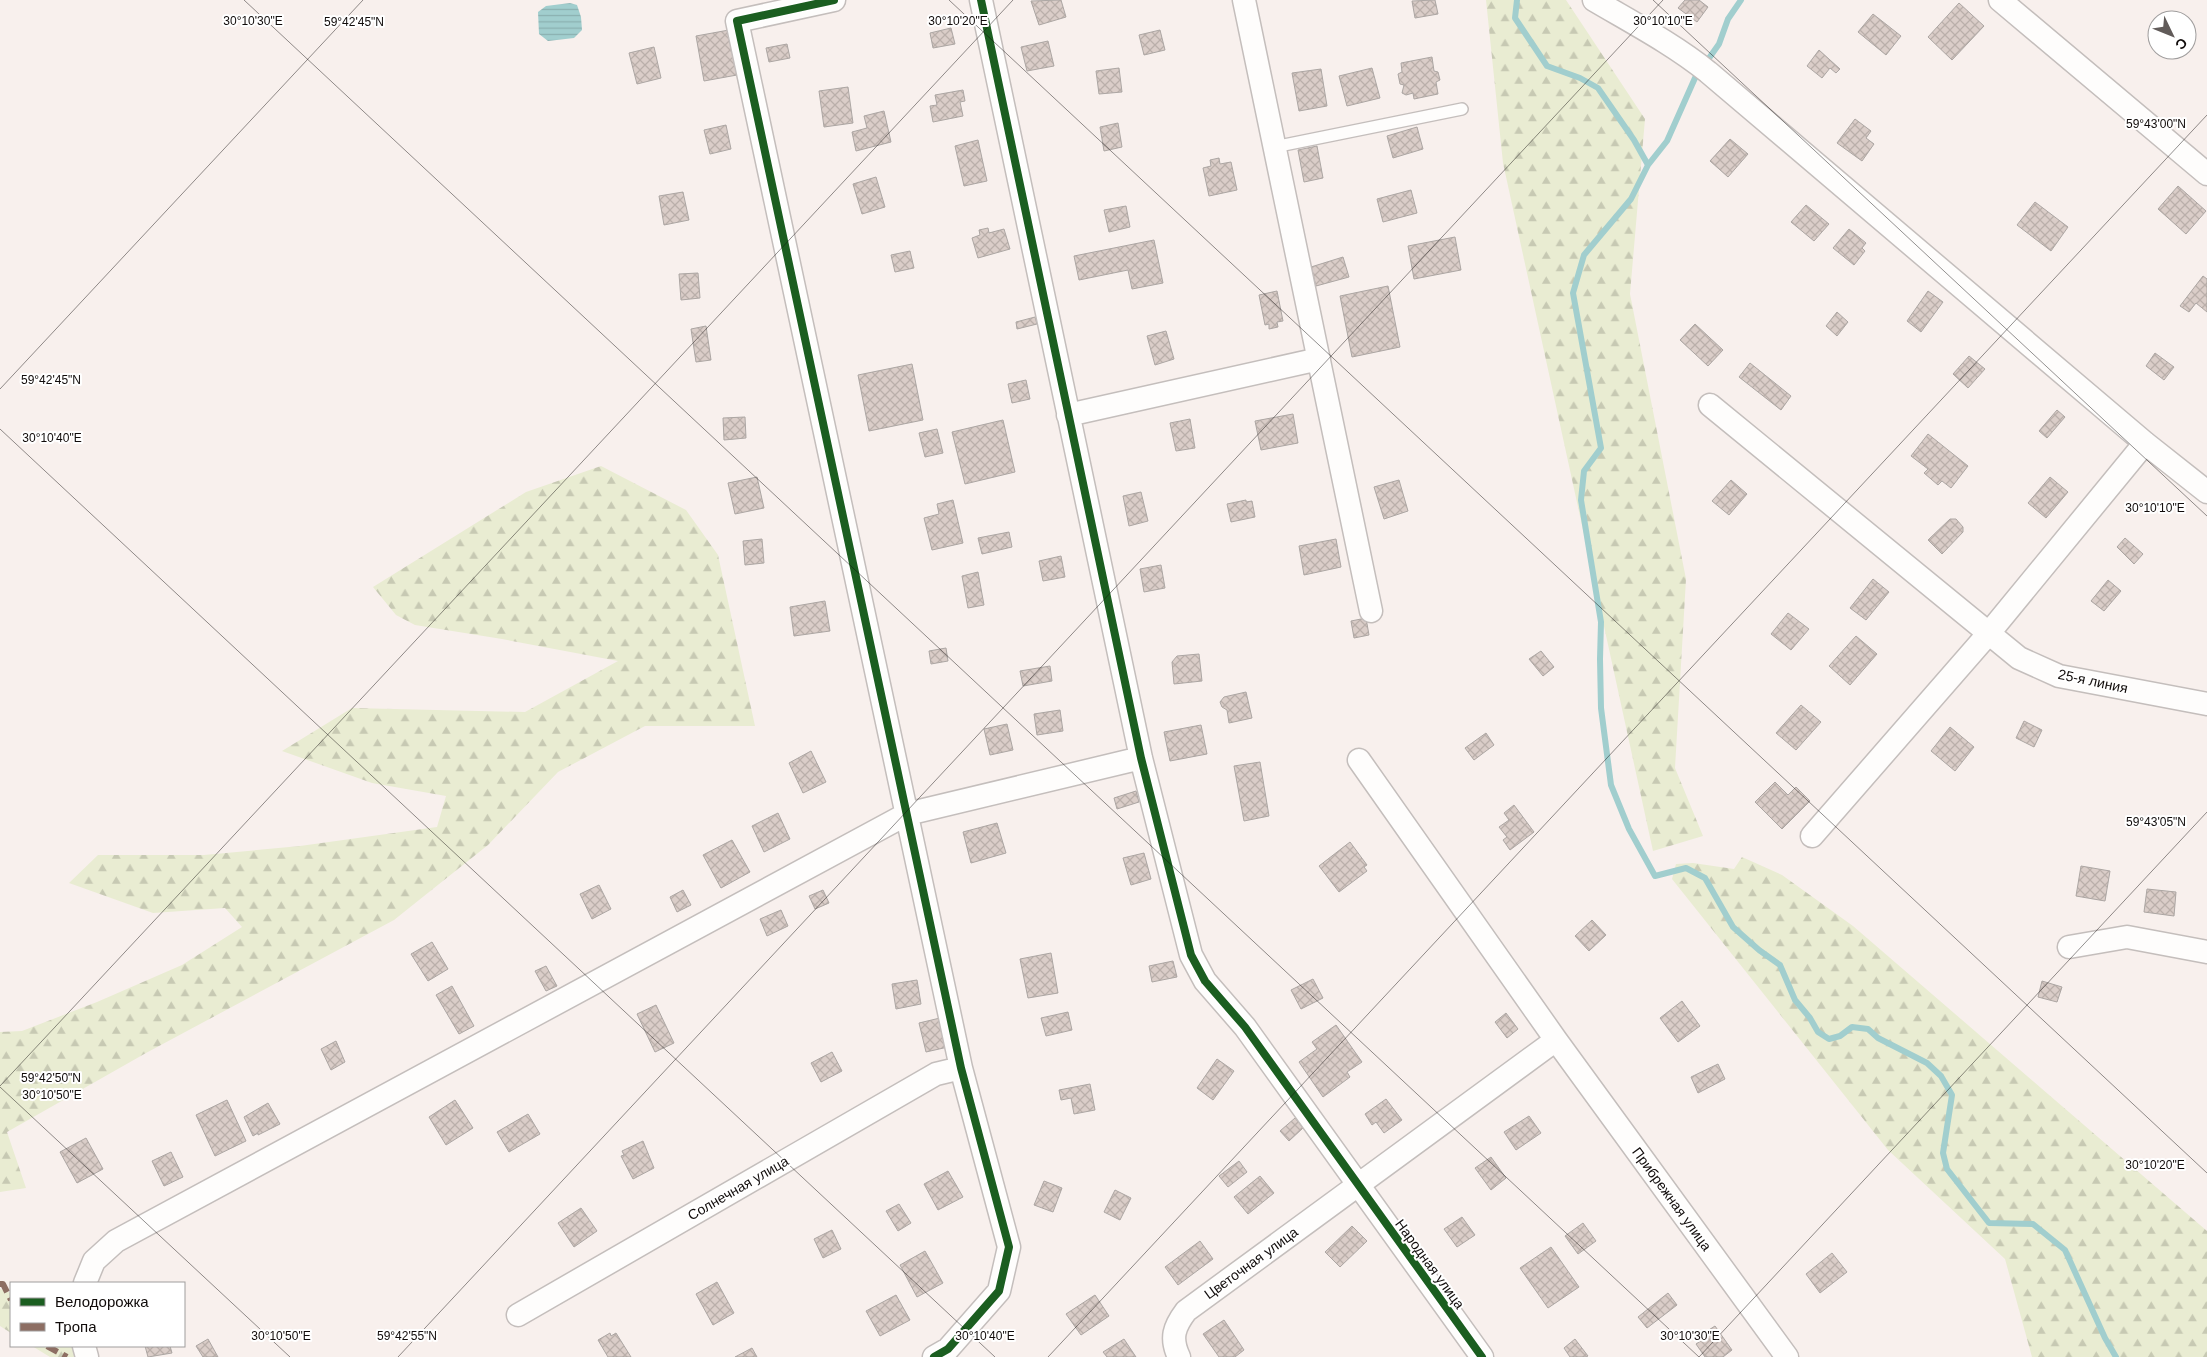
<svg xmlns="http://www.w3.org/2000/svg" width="2207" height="1357" viewBox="0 0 2207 1357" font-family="Helvetica,sans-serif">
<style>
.forest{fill:url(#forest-firs)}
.water{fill:url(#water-rules)}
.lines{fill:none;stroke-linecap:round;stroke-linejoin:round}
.stream{stroke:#a1cece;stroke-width:6}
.building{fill:url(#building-cross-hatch);stroke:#aca6a3}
.service-casing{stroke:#c4bebc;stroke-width:14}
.minor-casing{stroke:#c4bebc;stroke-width:25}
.service{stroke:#fefdfc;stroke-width:11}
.minor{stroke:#fefdfc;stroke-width:22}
.quiet{stroke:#8d6e63;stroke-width:6;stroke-dasharray:12 6;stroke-linecap:butt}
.cycleway-casing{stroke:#fff;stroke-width:11}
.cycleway{stroke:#1b5e20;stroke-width:8}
.ticks{fill:none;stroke:#100b0a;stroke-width:1;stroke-opacity:0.45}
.labels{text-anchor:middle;stroke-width:4;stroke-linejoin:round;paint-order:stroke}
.street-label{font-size:14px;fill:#100b0a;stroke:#fff}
.ticks-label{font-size:12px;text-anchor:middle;fill:#100b0a;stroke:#fff;stroke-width:4;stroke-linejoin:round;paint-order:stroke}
</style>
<defs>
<pattern id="forest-firs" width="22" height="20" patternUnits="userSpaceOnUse" patternTransform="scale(1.25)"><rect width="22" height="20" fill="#e9ecd2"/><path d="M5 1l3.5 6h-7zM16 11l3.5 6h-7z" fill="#c7c9b3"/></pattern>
<pattern id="water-rules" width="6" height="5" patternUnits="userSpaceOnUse" patternTransform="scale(1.25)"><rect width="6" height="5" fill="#a1cece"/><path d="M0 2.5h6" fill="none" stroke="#8ab0b0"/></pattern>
<pattern id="building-cross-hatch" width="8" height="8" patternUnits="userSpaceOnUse" patternTransform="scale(1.25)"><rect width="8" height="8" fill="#dacdc8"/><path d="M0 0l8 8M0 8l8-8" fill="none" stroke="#baafaa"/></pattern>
</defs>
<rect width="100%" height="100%" fill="#f8f0ed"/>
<path class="forest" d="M1486,0H1566L1645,119L1630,294L1686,579L1675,768L1703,836L1653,851L1503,163Z
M601,466L686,510L718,555L755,726H645L558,772L488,845L394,920L146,1053L7,1132L26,1188L0,1192V1032L22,1031L97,1002L182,965L242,927L225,908L153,913L69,883L98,855H204L300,846L437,827L446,796L372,783L282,751L352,708L525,712L618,661L502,639L415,625L396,615L373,587L526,492Z
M1742,857L1782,875L1853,926L2207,1231V1357H2032L2005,1259L1888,1150L1672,879L1676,864L1693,863L1734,869Z
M0,1289L11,1293V1333L0,1326Z
M32,1346H77L80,1357H50Z"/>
<path class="water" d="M570,3L577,5L581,17L582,30L574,38L548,41L539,34L538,12L546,6Z"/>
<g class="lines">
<path class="stream" d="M1517,0L1515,18L1547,66L1580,78L1598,88L1634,140L1648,165L1631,199L1584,255L1573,293L1601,448L1584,471L1581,500L1601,622L1600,659L1601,708L1611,785L1629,829L1655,876L1686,868L1705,878L1733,927L1759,950L1780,965L1795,1000L1810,1018L1818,1032L1829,1039L1840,1036L1852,1027L1868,1029L1878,1038L1927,1063L1941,1076L1952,1095L1943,1153L1947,1169L1989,1223L2033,1224L2065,1250L2105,1338L2116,1357
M1648,165L1667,141L1695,78L1719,44L1728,19L1741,0"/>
</g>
<path class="building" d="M1061,0L1066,17L1039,25L1031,1Z
M1435,0L1438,14L1415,18L1412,1Z
M1685,0H1699L1708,7L1697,22L1678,8Z
M1959,3L1984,26L1952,60L1928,37Z
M1873,14L1901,36L1886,55L1858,32Z
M951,28L955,44L933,48L930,33Z
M729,30L737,75L704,81L696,36Z
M1160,30L1165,50L1144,55L1139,35Z
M1048,41L1054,66L1027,71L1021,47Z
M787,44L790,58L769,62L766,48Z
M654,47L661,78L637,84L629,53Z
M1819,50L1840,69L1836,73L1830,68L1822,78L1807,66Z
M1432,57L1434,71L1438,72L1440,80L1436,82L1438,94L1414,99L1413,93L1406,95L1402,93L1404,85L1400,84L1398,74L1402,72L1401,63Z
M1119,68L1122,92L1099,94L1096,71Z
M1372,68L1380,98L1347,106L1339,76Z
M1321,69L1327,106L1299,111L1292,73Z
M848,87L853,123L824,127L819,91Z
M963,90L965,101L960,102L963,116L933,122L930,106L937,105L935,95Z
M884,111L891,142L856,151L852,132L867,128L864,116Z
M1855,119L1871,131L1866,138L1874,144L1862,161L1837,143Z
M1118,123L1122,147L1104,151L1100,127Z
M726,125L731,149L710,154L704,130Z
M1417,127L1423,149L1393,158L1387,136Z
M1730,139L1748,154L1728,177L1710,161Z
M978,140L987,181L964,186L955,146Z
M1317,146L1323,178L1304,182L1298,150Z
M1219,158L1220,164L1231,162L1237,190L1209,196L1203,168L1211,166L1210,160Z
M876,177L885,207L862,214L853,184Z
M2178,186L2206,211L2186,234L2158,209Z
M1411,190L1417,213L1383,222L1377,199Z
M683,192L689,220L664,225L659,196Z
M2035,202L2068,227L2051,251L2017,225Z
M1806,205L1829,224L1814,241L1791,222Z
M1126,206L1130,227L1109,232L1104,210Z
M988,228L989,233L1004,229L1010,249L978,258L972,238L980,235L979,230Z
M1849,229L1866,243L1862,248L1865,251L1854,265L1833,248Z
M1455,237L1461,270L1414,279L1408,246Z
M1154,240L1163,283L1132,289L1128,270L1079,280L1074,256Z
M910,251L914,268L895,272L891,255Z
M1343,257L1349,277L1316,286L1311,267Z
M698,273L700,298L681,300L679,274Z
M2203,276L2207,279V312L2196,303L2189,312L2180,306Z
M1388,286L1400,347L1352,357L1340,296Z
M1277,291L1283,321L1277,322L1278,327L1269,329V324L1265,325L1259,295Z
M1928,291L1943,302L1921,332L1907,321Z
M1837,312L1848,322L1837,336L1826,326Z
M1035,317L1037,324L1017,329L1016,322Z
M1695,324L1723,350L1708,366L1680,340Z
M706,326L711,360L696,362L691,329Z
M1166,331L1174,359L1155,365L1147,336Z
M2155,353L2174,367L2164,380L2146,366Z
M1969,356L1985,369L1968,388L1953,374Z
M1750,363L1791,396L1781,410L1739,377Z
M912,364L923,420L869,431L858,375Z
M1026,380L1030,399L1012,403L1008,384Z
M2057,410L2065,417L2047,438L2039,431Z
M1293,414L1298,443L1261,450L1255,421Z
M745,417L746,438L724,440L723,418Z
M1190,419L1195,448L1176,451L1170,423Z
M1003,420L1015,472L965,484L952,432Z
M937,429L943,453L925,457L919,433Z
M1928,434L1968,466L1951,488L1942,481L1938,485L1924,473L1928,469L1911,456Z
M757,477L764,508L735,514L728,483Z
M2050,477L2068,492L2046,518L2028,503Z
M1399,480L1408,511L1384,519L1374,487Z
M1731,480L1747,494L1729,515L1712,501Z
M1141,492L1148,521L1129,526L1123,496Z
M953,500L963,543L932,550L924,518L939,514L937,504Z
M1246,500V502L1252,501L1255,517L1231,522L1227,504Z
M1950,519H1956L1963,527V532L1942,554L1928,540Z
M1009,532L1012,547L982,554L978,538Z
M2125,538L2143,554L2134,564L2117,547Z
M762,539L764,563L745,565L743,541Z
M1336,539L1341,567L1304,575L1299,546Z
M1061,556L1065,577L1043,581L1039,561Z
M1161,565L1165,588L1144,592L1140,569Z
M978,572L984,605L968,608L962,576Z
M1873,579L1889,592L1866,620L1850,608Z
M2108,580L2121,591L2104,611L2091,601Z
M825,601L830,631L794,636L790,607Z
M1788,613L1809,629L1791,650L1771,634Z
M1366,618L1369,635L1354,638L1351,621Z
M1856,636L1877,654L1850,685L1829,666Z
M946,648L948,661L931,664L929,651Z
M1541,651L1554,667L1543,676L1529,659Z
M1199,654L1202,681L1174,684L1172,662L1177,656Z
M1050,666L1052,681L1023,686L1020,671Z
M1246,692L1252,718L1229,723L1227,710L1222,707L1220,702L1224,697Z
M1801,705L1821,722L1796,750L1776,733Z
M1060,710L1063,731L1037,735L1034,714Z
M2024,721L2042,730L2034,747L2016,738Z
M1007,724L1013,750L990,755L984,729Z
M1201,725L1207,754L1170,761L1164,732Z
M1950,727L1974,747L1955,771L1931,751Z
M1486,733L1494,745L1474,760L1465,748Z
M811,751L826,782L803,793L789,763Z
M1260,762L1269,816L1244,821L1234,766Z
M1775,782L1788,795L1796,787L1810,801L1782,829L1755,802Z
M1136,791L1139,802L1117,809L1114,798Z
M1514,805L1534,832L1510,850L1503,840L1507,837L1499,827L1509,820L1504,813Z
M778,813L790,839L764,852L752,826Z
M997,823L1006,853L971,863L963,832Z
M732,840L750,872L721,888L703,855Z
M1350,842L1367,865L1364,867L1367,871L1339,892L1319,866Z
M1144,853L1151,879L1131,885L1123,858Z
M2081,866L2110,871L2105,901L2076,896Z
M599,885L611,909L592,919L580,894Z
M2147,889L2176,892L2174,916L2144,912Z
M683,890L691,905L677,912L670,897Z
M823,890L829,903L815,909L809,896Z
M781,910L788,926L767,936L760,919Z
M1592,920L1606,935L1589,951L1575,936Z
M432,942L448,969L428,981L411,954Z
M1051,953L1058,993L1028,998L1020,959Z
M1173,961L1177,977L1152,982L1149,966Z
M546,966L557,986L546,991L535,971Z
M1313,979L1323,998L1301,1009L1291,990Z
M917,980L921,1004L896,1009L892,984Z
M2042,981L2062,987L2057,1002L2038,997Z
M452,986L474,1026L459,1034L436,995Z
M1682,1001L1700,1026L1678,1042L1660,1018Z
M656,1005L674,1043L655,1052L637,1014Z
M1068,1012L1072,1030L1046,1036L1041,1018Z
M1506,1013L1518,1029L1507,1038L1495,1022Z
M940,1018L948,1047L926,1052L919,1023Z
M1336,1025L1362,1062L1347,1072L1350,1077L1323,1097L1299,1062L1317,1049L1312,1042Z
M336,1041L345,1062L331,1070L321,1049Z
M832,1052L842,1071L821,1082L811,1063Z
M1217,1059L1234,1071L1213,1100L1197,1088Z
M1718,1064L1725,1079L1698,1093L1691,1077Z
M1090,1084L1095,1110L1074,1114L1071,1098L1061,1100L1059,1090Z
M1386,1099L1402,1120L1384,1133L1376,1122L1372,1125L1365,1114Z
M227,1100L246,1141L215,1156L196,1115Z
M455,1100L473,1128L446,1145L429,1117Z
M268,1103L280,1124L258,1135V1133L253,1136L244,1117Z
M528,1114L540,1134L509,1152L497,1132Z
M1529,1116L1541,1133L1516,1150L1504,1132Z
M1295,1118L1303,1128L1289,1141L1280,1131Z
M86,1138L103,1169L77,1183L60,1152Z
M643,1141L654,1168L633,1179L621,1156L624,1155L622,1151Z
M171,1152L183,1177L164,1186L152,1161Z
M1491,1157L1506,1178L1491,1190L1475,1168Z
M1239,1161L1247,1172L1228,1187L1219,1176Z
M948,1171L963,1197L938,1210L924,1184Z
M1260,1176L1274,1193L1248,1214L1234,1197Z
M1044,1181L1062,1188L1053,1212L1034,1205Z
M1115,1190L1131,1198L1120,1220L1104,1212Z
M899,1204L911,1223L898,1231L886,1211Z
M581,1208L597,1231L574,1247L558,1223Z
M1462,1217L1475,1235L1457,1247L1444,1229Z
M1583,1223L1596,1241L1578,1254L1565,1236Z
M1352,1226L1367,1241L1340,1267L1325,1252Z
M832,1230L841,1249L823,1258L814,1239Z
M1200,1241L1213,1259L1178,1285L1165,1267Z
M1551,1247L1579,1287L1548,1308L1520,1268Z
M925,1251L943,1283L917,1297L900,1265Z
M1832,1253L1847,1272L1820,1293L1806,1274Z
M717,1282L734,1313L713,1325L696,1294Z
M1668,1293L1677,1305L1647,1328L1638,1317Z
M896,1295L910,1320L880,1336L866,1311Z
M1095,1295L1109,1316L1081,1335L1066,1314Z
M1224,1320L1244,1350L1235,1357H1219L1203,1334Z
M1715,1326L1732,1350L1723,1357H1705L1696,1344L1707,1337L1704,1333Z
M610,1333L611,1336L616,1333L631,1357H608L598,1340Z
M208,1339L218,1357H203L196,1346Z
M1124,1339L1136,1357H1107L1103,1352Z
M1575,1339L1588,1356L1586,1357H1570L1564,1348Z
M145,1346H170L172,1353L148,1357Z
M752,1348L757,1357H735Z"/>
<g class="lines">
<defs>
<path id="service" d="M1274,147L1462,109"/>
<path id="minor" d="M834,0L737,21L961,1068L1009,1247L999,1291L948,1349L934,1357
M981,0L1141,758L1191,955L1205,981L1245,1027L1482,1357
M1244,0L1371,611
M1594,0C1633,23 1673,44 1708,72L2145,443L2207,492
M2000,0L2207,174
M1710,405L2019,658L2059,676L2207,704
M1068,415L1319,359
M1359,760L1556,1040L1787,1357
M1812,836L1989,633L2145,443
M2069,947L2127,937L2207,952
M85,1283L94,1261L116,1241L907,814L1141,758
M518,1315L936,1074L961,1068
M84,1346L87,1357
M1179,1357C1170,1338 1174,1327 1186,1311L1556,1040"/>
</defs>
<use href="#service" class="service-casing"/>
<use href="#minor" class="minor-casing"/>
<use href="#service" class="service"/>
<use href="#minor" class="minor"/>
<path class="quiet" d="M0,1284H3L11,1300
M47,1346L67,1357"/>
<defs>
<path id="cycleway" d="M834,0L737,21L961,1068L1009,1247L999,1291L948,1349L934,1357
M981,0L1141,758L1191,955L1205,981L1245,1027L1482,1357"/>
</defs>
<use href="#cycleway" class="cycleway-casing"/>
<use href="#cycleway" class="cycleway"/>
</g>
<path class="ticks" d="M244,0L1699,1357M949,0L2207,1173M1653,0L2207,516M0,389L363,0M0,429L995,1357M0,1086L1013,0M0,1087L290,1357M398,1357L1663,0M1048,1357L2207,115M1699,1357L2207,812"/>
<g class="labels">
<g class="street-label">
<text transform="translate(2093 681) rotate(12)" y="5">25-я линия</text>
<text transform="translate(738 1188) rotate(-30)" y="5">Солнечная улица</text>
<text transform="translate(1672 1199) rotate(54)" y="5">Прибрежная улица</text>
<text transform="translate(1251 1263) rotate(-36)" y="5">Цветочная улица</text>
<text transform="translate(1430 1264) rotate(54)" y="5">Народная улица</text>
</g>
</g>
<g class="ticks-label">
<text x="253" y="25">30°10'30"E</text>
<text x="958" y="25">30°10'20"E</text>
<text x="1663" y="25">30°10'10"E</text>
<text x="354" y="26">59°42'45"N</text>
<text x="2156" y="128">59°43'00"N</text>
<text x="51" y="384">59°42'45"N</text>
<text x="52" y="442">30°10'40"E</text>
<text x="2155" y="512">30°10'10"E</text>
<text x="2156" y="826">59°43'05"N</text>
<text x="51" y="1082">59°42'50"N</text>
<text x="52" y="1099">30°10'50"E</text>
<text x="2155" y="1169">30°10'20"E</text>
<text x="407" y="1340">59°42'55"N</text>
<text x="281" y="1340">30°10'50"E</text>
<text x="985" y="1340">30°10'40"E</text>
<text x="1690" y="1340">30°10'30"E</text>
</g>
<rect x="10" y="1282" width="175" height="65" fill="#ffffff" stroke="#9f9d9d"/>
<rect x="20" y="1298" width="25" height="8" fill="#1b5e20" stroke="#9f9d9d"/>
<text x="55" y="1307" font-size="15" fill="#100b0a">Велодорожка</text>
<rect x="20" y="1323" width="25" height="8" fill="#8d6e63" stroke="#9f9d9d"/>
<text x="55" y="1332" font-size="15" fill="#100b0a">Тропа</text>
<g transform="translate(2172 35) rotate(133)"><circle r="24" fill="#ffffff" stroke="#9f9d9d"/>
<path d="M0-4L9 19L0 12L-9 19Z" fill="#615b59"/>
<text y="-8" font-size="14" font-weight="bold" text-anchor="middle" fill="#100b0a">С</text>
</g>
</svg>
